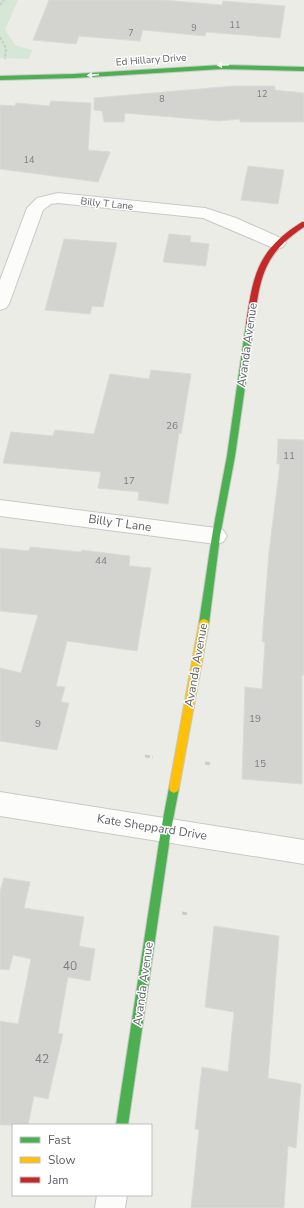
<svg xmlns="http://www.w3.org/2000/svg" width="304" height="1208" viewBox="0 0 304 1208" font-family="'Nunito Sans',sans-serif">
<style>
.green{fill:#d6e8d5}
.building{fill:#d3d3d0;stroke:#dbdad6}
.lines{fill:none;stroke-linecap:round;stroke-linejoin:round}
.street-casing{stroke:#c8c8c8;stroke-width:2}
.fast-casing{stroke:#c7c8c8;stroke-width:2}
.slow-casing{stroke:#c7c8c8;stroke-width:2}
.jam-casing{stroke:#c7c8c8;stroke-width:2}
.path-far1{stroke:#c8cdca;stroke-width:2;stroke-dasharray:3 1.5;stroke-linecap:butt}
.path{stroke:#c8cdca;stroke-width:3;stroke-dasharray:5 2.5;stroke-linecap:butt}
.street{fill:#fcfcfb;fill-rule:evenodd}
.fast{fill:#4caf50;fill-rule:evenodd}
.slow{fill:#ffc107;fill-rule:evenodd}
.jam{fill:#c62828;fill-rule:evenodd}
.oneway{fill:#f6fbf6}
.labels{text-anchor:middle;stroke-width:3;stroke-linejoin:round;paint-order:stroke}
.far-number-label{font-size:9px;fill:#7c7e80}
.far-street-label{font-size:10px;fill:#5d6064;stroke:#fff}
.number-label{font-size:10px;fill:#7c7e80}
.street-label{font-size:12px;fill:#5d6064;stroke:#fff}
.near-number-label{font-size:12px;fill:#7c7e80}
</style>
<rect width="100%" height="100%" fill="#ecece7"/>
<path class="green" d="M0,0H18L5,30L15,45L32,50L29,59L0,58Z"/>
<path class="building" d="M49,0H163L222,5L223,1L285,6L280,38L206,32L205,36L143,30L140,41L79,36L76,44L33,40Z
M234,86H275V90L304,93V122H240V119L219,121L125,113L124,122H104L102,111L94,110V98Z
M51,101L91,103L88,150L110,152L98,182L0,169V105L15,106L16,103L49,106Z
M248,166L284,170L278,204L241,200Z
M169,234L191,236L190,242L209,244L206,266L163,262Z
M64,239L117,243L103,307L92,306L90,314L45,310Z
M151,370L191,374L181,434L179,433L168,504L138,500L139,492L98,488L101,472L3,463L11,432L53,436L55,430L94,434L110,374L149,379Z
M278,439L304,440V675H302V784L242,779L245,687L262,689L265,642H262L269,552L280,464H277Z
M30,547L81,552L82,550L130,556L129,566L151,568L137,651L67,641L56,686L65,687L61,702L69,703L57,750L0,741V668L21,673L38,615L0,611V548L29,551Z
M4,878L30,882L24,908L84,917L79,946L95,949L90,981L68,977L58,1033L63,1034L48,1099L34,1096L28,1125H0V1021L18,1024L31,959L13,955L9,970L0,969V891Z
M214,926L279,936L268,1078L301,1084L296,1148L288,1146L284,1208H191L199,1130L195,1129L202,1067L228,1072L234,1012L205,1007Z"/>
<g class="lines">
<defs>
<path id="street" d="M58,193L205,208L236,218L283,239L286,243L283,247L277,249L271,247L203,218L58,203L51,204L43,210L9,304L6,308L0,310V280L27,208L37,198Z
M0,500L216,528L223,530L227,536L223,542L216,544L0,516Z
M0,792L304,840V864L0,816Z
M97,1195H127L125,1208H95Z"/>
<path id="fast" d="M222,65L304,67V71L222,69L74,78L0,80V76L74,74Z
M250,321L254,324L235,456L220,536L209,623L207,626L204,627L201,626L199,623L212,536L227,456L246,324Z
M174,783L178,785L179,788L171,830L128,1125H116L161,830L169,788L170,785Z"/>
<path id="slow" d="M204,619L207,620L209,623L179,788L178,791L174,793L170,791L169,788L199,623L201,620Z"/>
<path id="jam" d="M302,222H304V227C263,254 260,278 254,324L253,326H247L246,324C253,275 257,250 302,222Z"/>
</defs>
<use href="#street" class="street-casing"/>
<use href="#fast" class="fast-casing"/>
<use href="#slow" class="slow-casing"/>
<use href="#jam" class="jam-casing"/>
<path class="path-far1" d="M0,5L4,0
M0,37L6,48L5,59"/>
<path class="path" d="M145,756L153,757
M205,763L211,764
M182,913L189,914"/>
<use href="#street" class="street"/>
<use href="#fast" class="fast"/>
<use href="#slow" class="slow"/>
<use href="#jam" class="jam"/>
</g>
<defs><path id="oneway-solid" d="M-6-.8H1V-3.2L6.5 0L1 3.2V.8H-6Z"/></defs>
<g class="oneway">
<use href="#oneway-solid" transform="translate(223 65) rotate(178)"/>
<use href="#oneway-solid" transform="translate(93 75) rotate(175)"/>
</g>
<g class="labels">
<g class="far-number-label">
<text x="235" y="28">11</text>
<text x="194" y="31">9</text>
<text x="131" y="36">7</text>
<text x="262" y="97">12</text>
<text x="162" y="102">8</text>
<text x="29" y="163">14</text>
</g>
<g class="far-street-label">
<text transform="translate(151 59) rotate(-4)" y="4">Ed Hillary Drive</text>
<text transform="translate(107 203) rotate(6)" y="4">Billy T Lane</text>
</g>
<g class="number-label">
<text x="172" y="429">26</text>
<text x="289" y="459">11</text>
<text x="129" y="484">17</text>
<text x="101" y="564">44</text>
<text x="255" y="722">19</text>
<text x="38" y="727">9</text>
<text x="260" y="767">15</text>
</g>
<g class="street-label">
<text transform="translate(247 345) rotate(-82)" y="4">Avanda Avenue</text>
<text transform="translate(120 523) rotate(8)" y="4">Billy T Lane</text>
<text transform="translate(196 665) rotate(-80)" y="4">Avanda Avenue</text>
<text transform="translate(152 827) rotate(9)" y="4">Kate Sheppard Drive</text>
<text transform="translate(143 984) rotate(-82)" y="4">Avanda Avenue</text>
</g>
<g class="near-number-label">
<text x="70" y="970">40</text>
<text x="42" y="1063">42</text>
</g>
</g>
<rect x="12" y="1124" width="140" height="72" fill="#ffffff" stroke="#bebfc1"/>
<rect x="20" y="1137" width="20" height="6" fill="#4caf50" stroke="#bebfc1"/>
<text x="48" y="1144" font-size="12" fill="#5d6064">Fast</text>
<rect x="20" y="1157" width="20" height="6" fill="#ffc107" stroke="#bebfc1"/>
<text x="48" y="1164" font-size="12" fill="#5d6064">Slow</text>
<rect x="20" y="1177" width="20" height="6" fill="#c62828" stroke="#bebfc1"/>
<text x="48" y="1184" font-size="12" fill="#5d6064">Jam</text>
</svg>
